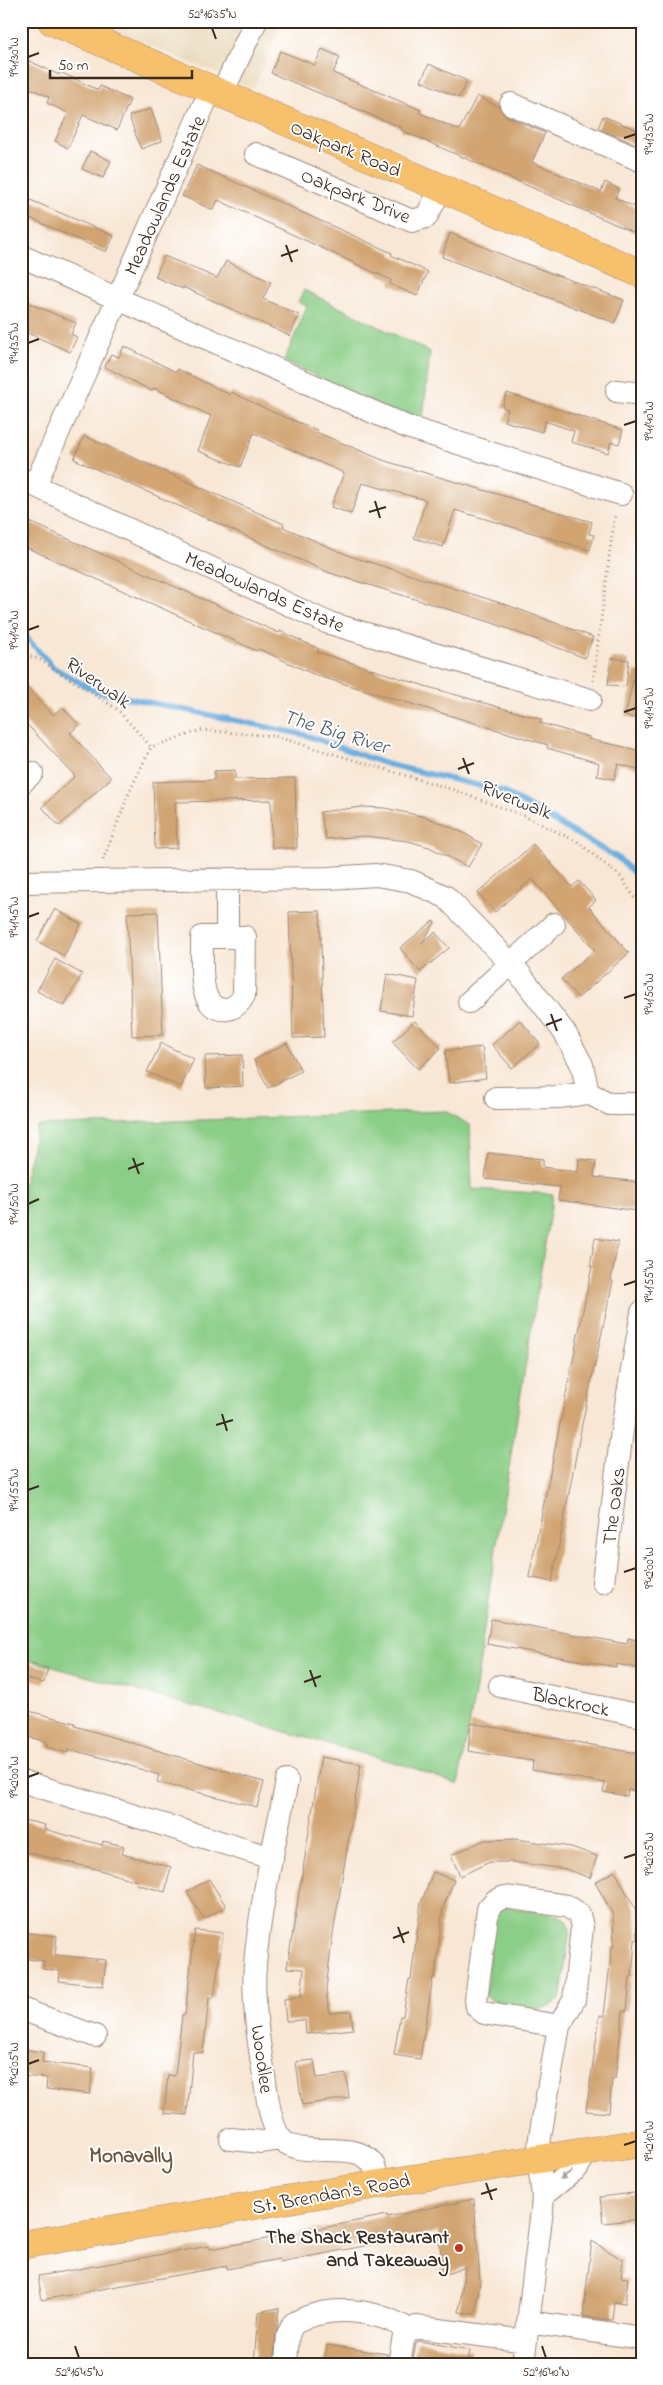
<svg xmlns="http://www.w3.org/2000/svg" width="663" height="2385" viewBox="0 0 663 2385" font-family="'Indie Flower',sans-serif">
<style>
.built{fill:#e9d9ba}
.green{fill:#8bce87;stroke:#637c52}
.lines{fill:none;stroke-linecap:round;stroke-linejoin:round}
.stream{stroke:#6aaddf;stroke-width:5.5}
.building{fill:#d1a472}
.minor-casing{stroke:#9a887a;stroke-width:24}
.major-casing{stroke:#9a887a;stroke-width:29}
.path{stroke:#9a887a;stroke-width:3;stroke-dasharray:1 4;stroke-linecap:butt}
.minor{stroke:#fff;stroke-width:22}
.major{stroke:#f7c06c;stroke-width:28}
.oneway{fill:#a79f9a}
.ticks{fill:none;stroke:#3b2a1e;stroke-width:2}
.poi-dot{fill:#c8321e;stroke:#fff;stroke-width:2}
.labels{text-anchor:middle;stroke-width:4;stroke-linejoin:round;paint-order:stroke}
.street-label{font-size:20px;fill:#3b2a1e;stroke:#fff}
.poi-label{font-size:20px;font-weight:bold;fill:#3b2a1e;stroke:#fff;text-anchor:end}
.water-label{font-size:21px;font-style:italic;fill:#4e5e6b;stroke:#fff}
.neighbourhood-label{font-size:21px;font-weight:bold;fill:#70553b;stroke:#fff}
.neatline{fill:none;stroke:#3b2a1e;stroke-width:2}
.ticks-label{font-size:12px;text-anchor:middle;fill:#3b2a1e}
</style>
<rect width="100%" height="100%" fill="#fff"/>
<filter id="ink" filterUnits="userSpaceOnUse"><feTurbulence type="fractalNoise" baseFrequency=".02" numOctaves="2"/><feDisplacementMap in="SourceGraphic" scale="10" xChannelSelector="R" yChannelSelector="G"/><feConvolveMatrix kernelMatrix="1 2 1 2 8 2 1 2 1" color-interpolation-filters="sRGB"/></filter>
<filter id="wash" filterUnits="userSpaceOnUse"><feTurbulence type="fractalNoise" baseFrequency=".0096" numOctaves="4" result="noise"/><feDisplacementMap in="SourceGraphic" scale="20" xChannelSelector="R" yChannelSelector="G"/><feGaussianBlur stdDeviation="1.12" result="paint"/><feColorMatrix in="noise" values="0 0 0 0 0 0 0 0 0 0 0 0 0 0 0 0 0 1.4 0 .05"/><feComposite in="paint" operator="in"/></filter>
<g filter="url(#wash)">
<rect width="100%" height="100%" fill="#f8e7d5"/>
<path class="built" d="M120,21H283L253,89L116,31Z
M642,353V382L633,379Z"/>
<path class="green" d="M304,290L430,352L423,419L387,409L284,361L307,306L298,302Z
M445,1111L470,1125L472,1189L553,1194L491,1579L476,1688L458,1785L411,1767L21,1658V1195L37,1126Z
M508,1907L560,1916L566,1920L570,1930L561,1996C551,2018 500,2010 486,1996L493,1914Z"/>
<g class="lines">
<path class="stream" d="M21,627L28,639L54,668L95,691L305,735L386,764L502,791L618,858L642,881"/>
</g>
<g id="blocks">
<path class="building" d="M322,49L340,57L333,73L421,110L420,113L459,130L477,96L499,107L506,116L545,133L532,162L601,192L605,182L619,189L615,198L642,210V236L401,130L402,128L271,73L280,51L315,65Z
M21,57L59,75L60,72L98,90L100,86L130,100L117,130L83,115L68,148L55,141L68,113L47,103L49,97L21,84Z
M429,64L467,81L459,98L421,81Z
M151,109L162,141L141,149L129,116Z
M603,116L642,132V147L598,128Z
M90,151L111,161L103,178L82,169Z
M197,165L392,253L391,255L428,272L417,296L390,284L391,280L218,200L213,210L182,196Z
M21,196L114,236L106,252L21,214Z
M450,233L513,259L624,300L615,323L442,257Z
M164,256L217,278L226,261L271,282L263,299L299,315L290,336L183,287V289L155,277Z
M21,300L76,323L71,334L77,337L70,352L21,330Z
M124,346L176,372L178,369L230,395L231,392L275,413L317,430L316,432L385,461L592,522L589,534L594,535L590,550L455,510L443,547L414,538L426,500L362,483L351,514L331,507L344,473L254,433L240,467L198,451L211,416L154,388L152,391L105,367L111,354L119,357Z
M507,393L623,430L619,444L611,442L608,453L571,442L574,431L545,421L542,432L504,421L508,409L502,407Z
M84,436L245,507L284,524L283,527L350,556L507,605L593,637L585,658L490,622L330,573L286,554L74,459Z
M21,518L279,633L280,631L319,649L317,652L428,687L541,719L540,723L589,737L588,739L642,751V770L618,764L614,779L597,776L599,763L547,748L548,745L315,675L259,649L257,651L21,545Z
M611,658L629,660L626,686L608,685Z
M635,671L642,672V720L625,716Z
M21,681L53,715L62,707L79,725L70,733L111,778L59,826L42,807L75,776L21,718Z
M235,770V779L295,778L297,848H272L271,800L175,802L177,848L155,849L153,782L214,780V771Z
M362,807L385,808L426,817L464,833L482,844L468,867L429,847L408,841L364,836L326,839L320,812Z
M533,844L572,887L579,881L596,900L589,907L629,953L578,998L561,979L595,950L532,879L495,912L478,893Z
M55,909L81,924L64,956L37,941Z
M320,911L324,1037L293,1038L289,912Z
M158,912L163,1035L132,1036L127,913Z
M433,921L435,922L422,943L435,932L449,948L420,972L400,948Z
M55,959L82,974L64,1006L37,991Z
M387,974L418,980L412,1016L381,1011Z
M520,1020L540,1044L512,1068L492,1045Z
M415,1021L441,1048L418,1069L392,1042Z
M161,1043L194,1059L181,1087L147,1072Z
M287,1043L301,1071L268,1088L254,1060Z
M482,1047L486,1078L449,1083L445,1051Z
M242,1055L243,1086L206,1088L205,1056Z
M488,1153L543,1159V1167L578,1172L579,1159L596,1161L594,1177L640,1182L637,1211L558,1200L560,1187L485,1179Z
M595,1238L618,1242L611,1280L613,1281L582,1424L552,1582L529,1577L592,1266H590Z
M491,1619L627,1644L628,1638L642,1641V1669L616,1664V1667L487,1644Z
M27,1663L48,1668L44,1683L23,1678Z
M21,1709L75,1723V1726L264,1782L257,1807L157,1782L159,1775L111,1760L68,1749V1753L46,1747L47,1742L21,1735Z
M471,1723L642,1754V1791L628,1790L627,1796L603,1792L605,1783L532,1770L533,1761L468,1751Z
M321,1757L361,1764L332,1940L326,1989L329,2013L351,2011L353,2029L306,2034L305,2020L286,2021L284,1999L301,1997L304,1969L287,1968Z
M24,1820L45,1825L44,1829L102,1845L103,1841L124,1846L122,1854L171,1867L165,1892L136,1884L137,1881L96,1869L21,1851V1831Z
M515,1839L571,1847L597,1856L590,1878L566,1869L513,1862H490L460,1876L451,1855L485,1840Z
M615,1871L636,1910L637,1940H635L632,1977H630L627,2011H623L615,2079H612L609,2113L586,2111L600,2015L604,2016L612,1946L614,1947L613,1915L595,1882Z
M433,1872L454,1880L443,1908L435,1977H433L420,2059L394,2055L400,2016H403L409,1979H411L421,1903Z
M209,1879L226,1906L204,1919L187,1892Z
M195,1930L223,1933L214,1998H209L203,2053L193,2052L187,2115L164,2113L168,2075L175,2076L182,2015H185Z
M21,1932L57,1936L55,1955L106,1960L103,1986L59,1981L60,1971L43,1969L44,1961L21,1958Z
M21,2049L43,2052L42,2062L93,2068L90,2094L46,2089L47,2078L21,2076Z
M314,2060L317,2078L346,2074L349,2098L302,2105L296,2062Z
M642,2192V2219L603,2223L600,2197Z
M474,2199L480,2281L475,2314L459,2312L465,2267L444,2275L438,2232L280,2262L279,2259L227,2269V2266L42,2300L38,2276L209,2246L210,2249L272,2238L387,2215V2217Z
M592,2241L623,2260L621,2277L628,2278L625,2303L614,2302L612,2320L583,2316Z
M279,2308L273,2364H254L258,2312Z
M419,2341L470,2350L468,2364H412L416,2343Z
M327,2345L387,2354L386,2364H324Z"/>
</g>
</g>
<g filter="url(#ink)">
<use href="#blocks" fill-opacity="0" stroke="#9a887a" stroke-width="1"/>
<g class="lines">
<defs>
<path id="minor" d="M221,95L256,21
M511,104L642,161
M256,154L412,221L426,217L441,189
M21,256L407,427L621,494
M617,391L642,394
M21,479L326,622L590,700
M35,485L210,91
M21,783L32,773
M21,882L329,878L376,875L411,881L446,897L516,969L565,1033L582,1065L588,1093L610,1104H642
M227,936V879
M202,937H245L244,995C240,1003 235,1008 227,1009C195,1013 203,957 202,937Z
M469,1002L554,924
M496,1098L559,1097L588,1093
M603,1582L623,1423L642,1312
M500,1686L642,1716
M21,1781L272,1858
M287,1781C275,1842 260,1904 255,1965C252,2004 259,2044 265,2082C267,2097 272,2130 282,2140C305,2161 358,2137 374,2166C376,2171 377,2179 379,2184
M21,2009L95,2036
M231,2139L262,2142L281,2139
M543,2195L577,2168L586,2153
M528,2322L642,2338
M286,2364L288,2335L293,2324C328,2303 376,2309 409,2330
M399,2364L404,2335L416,2327L526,2341
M523,2364L542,2210L543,2195L538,2159L540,2137L559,2026L574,2000L582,1927L579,1914L567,1906L505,1897L495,1901L488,1909L476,1999L477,2007L484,2013L559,2026"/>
<path id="major" d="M52,21L642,274
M21,2245L379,2184L642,2143"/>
</defs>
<use href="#minor" class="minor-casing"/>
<use href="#major" class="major-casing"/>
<path class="path" d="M21,654L39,659L117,709L151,747L202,730L274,736L451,789L522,815L578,842L621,877L642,909
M593,681L615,513
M103,860L129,793L151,747"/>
<use href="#minor" class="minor"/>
<use href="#major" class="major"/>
</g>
<defs><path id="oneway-solid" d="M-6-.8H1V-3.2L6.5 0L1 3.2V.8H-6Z" transform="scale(1.25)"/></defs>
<use class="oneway" href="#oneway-solid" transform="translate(566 2175) rotate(144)"/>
</g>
<path class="ticks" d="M212,28L216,39M28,57L39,53M624,138L636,134M286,245L292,262M281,256L298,250M28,343L39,339M624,425L636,421M375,501L380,518M369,512L386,507M28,630L39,626M624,712L636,708M463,758L469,774M458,769L474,763M28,917L39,913M624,998L636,994M551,1014L557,1031M546,1025L562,1019M133,1158L139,1174M128,1169L144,1163M28,1204L39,1199M624,1285L636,1281M222,1414L227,1431M216,1425L233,1420M28,1490L39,1486M624,1572L636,1568M310,1670L316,1687M304,1682L321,1676M28,1777L39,1773M624,1858L636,1854M398,1927L404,1943M393,1938L409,1932M28,2064L39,2060M624,2145L636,2141M486,2183L492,2200M481,2194L497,2189M75,2346L79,2358M542,2346L546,2358"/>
<circle class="poi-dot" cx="459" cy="2248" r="5"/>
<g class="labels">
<g class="street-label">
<text transform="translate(346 148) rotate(23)" y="7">Oakpark Road</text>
<text transform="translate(164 195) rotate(-66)" y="7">Meadowlands Estate</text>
<text transform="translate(356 195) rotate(22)" y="7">Oakpark Drive</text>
<text transform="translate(265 591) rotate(24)" y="7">Meadowlands Estate</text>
<text transform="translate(99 682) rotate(35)" y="7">Riverwalk</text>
<text transform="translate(517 799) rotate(22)" y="7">Riverwalk</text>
<text transform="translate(613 1506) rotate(-83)" y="7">The Oaks</text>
<text transform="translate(571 1701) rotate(12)" y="7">Blackrock</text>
<text transform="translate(263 2059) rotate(82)" y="7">Woodlee</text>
<text transform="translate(331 2193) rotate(-10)" y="7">St. Brendan's Road</text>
</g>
<g class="poi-label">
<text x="449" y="2243">The Shack Restaurant<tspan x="449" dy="23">and Takeaway</tspan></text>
</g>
<g class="water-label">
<text transform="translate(336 731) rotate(17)" y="7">The Big River</text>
</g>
<g class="neighbourhood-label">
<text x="131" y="2162">Monavally</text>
</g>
</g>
<rect width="663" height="2385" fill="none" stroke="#fff" stroke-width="55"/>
<path d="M50 70v8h142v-8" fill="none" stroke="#3b2a1e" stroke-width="2.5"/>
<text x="58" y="70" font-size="15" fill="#3b2a1e" stroke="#ffffff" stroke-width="4" paint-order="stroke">50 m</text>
<rect x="28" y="28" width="608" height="2330" class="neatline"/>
<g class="ticks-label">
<text x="212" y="18">52°16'35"N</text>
<text transform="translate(14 57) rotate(-90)" y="4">9°41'30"W</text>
<text transform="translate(649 134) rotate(-90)" y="4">9°41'35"W</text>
<text transform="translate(14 343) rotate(-90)" y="4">9°41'35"W</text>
<text transform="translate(649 421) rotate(-90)" y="4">9°41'40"W</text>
<text transform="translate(14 630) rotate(-90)" y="4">9°41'40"W</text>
<text transform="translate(649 708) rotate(-90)" y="4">9°41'45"W</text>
<text transform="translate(14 917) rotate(-90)" y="4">9°41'45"W</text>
<text transform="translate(649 994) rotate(-90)" y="4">9°41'50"W</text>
<text transform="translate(14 1204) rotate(-90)" y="4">9°41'50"W</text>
<text transform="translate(649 1281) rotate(-90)" y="4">9°41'55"W</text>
<text transform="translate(14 1490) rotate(-90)" y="4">9°41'55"W</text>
<text transform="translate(649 1568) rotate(-90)" y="4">9°42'00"W</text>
<text transform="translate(14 1777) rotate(-90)" y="4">9°42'00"W</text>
<text transform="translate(649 1854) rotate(-90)" y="4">9°42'05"W</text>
<text transform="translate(14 2064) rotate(-90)" y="4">9°42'05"W</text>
<text transform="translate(649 2141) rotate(-90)" y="4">9°42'10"W</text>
<text x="79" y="2376">52°16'45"N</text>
<text x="546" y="2376">52°16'40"N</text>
</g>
</svg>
